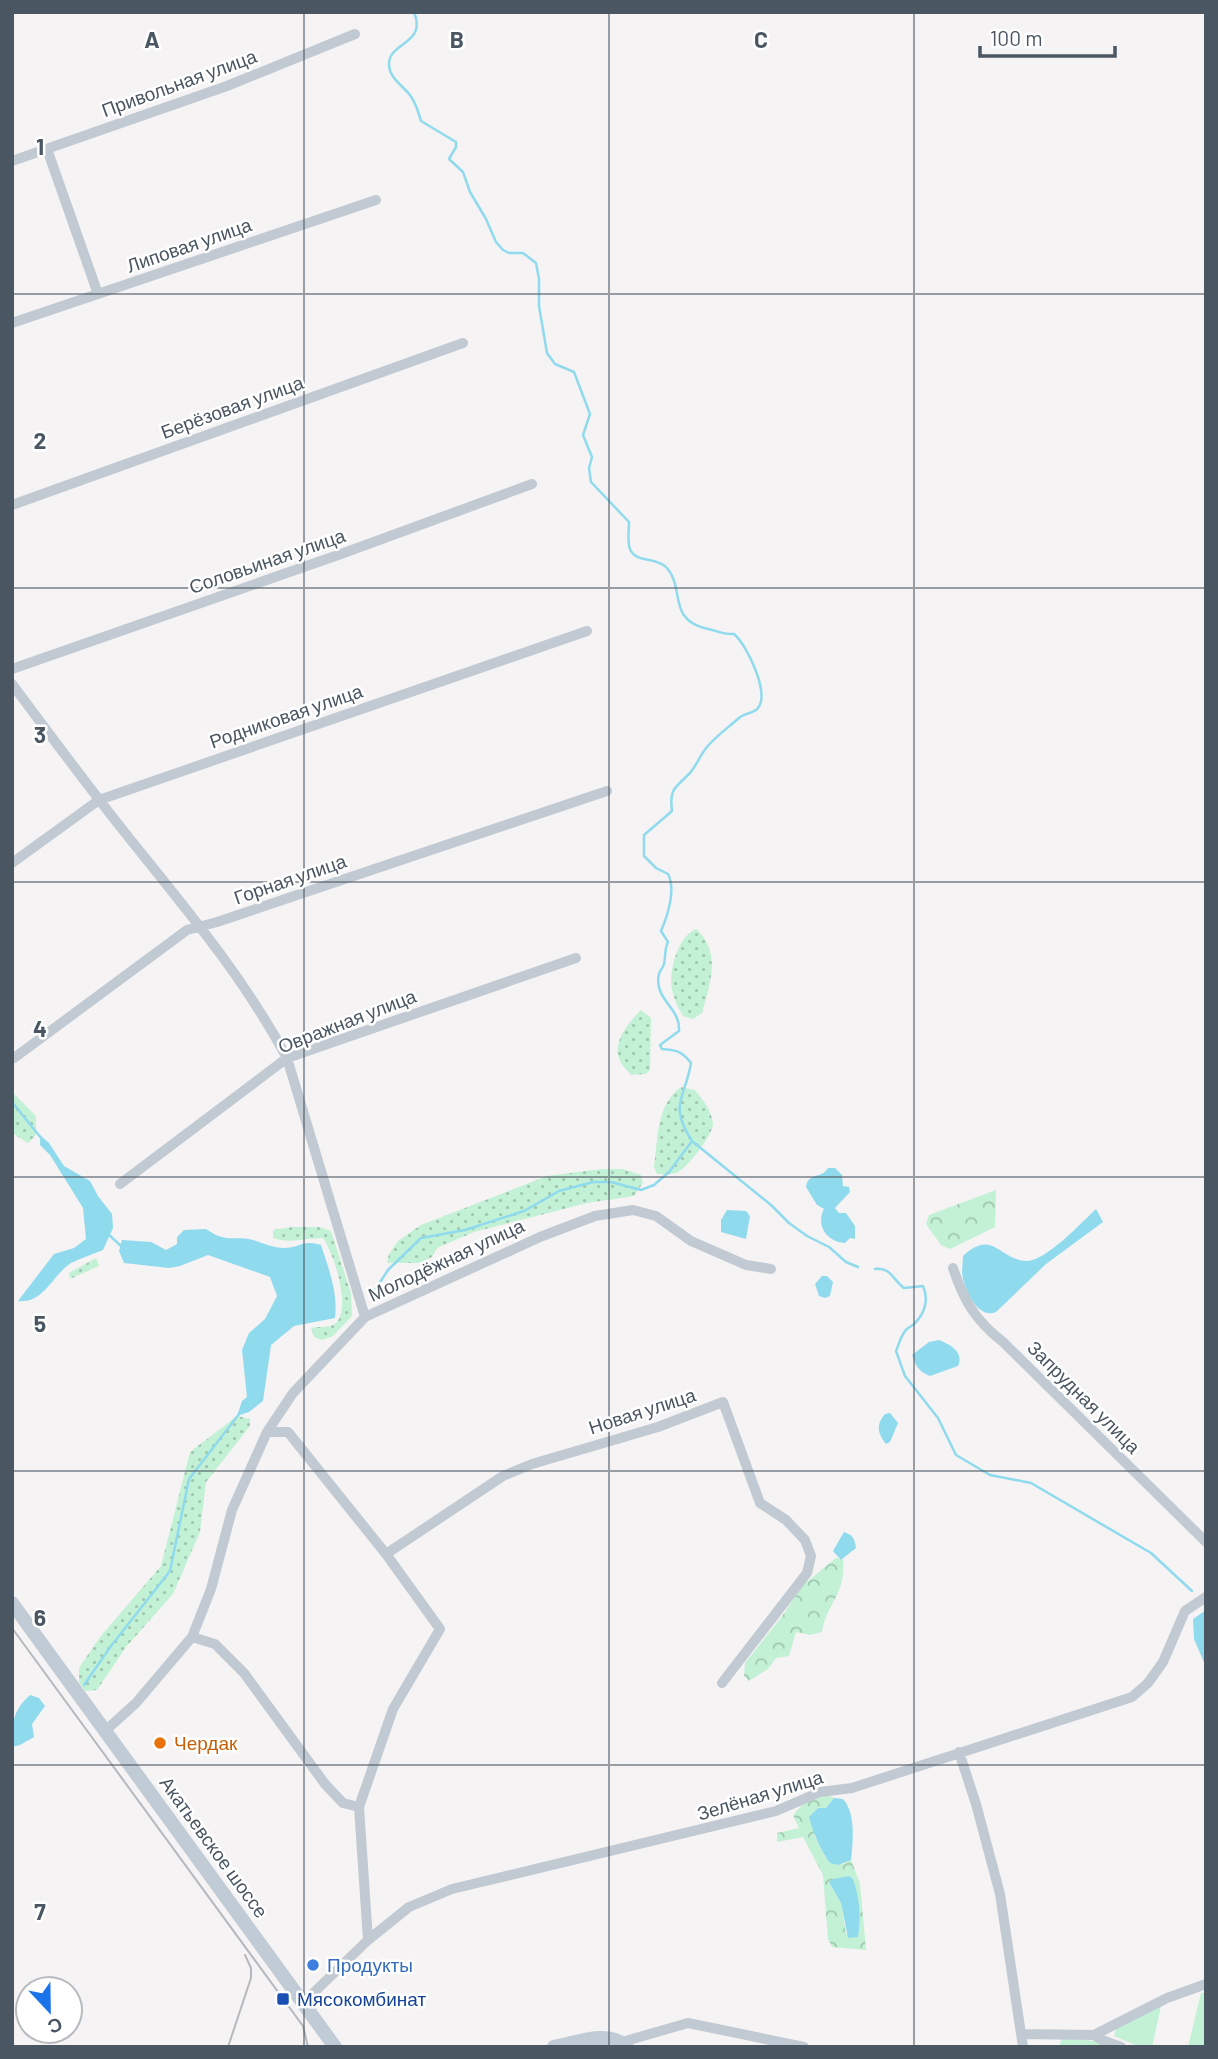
<svg xmlns="http://www.w3.org/2000/svg" width="1218" height="2059" viewBox="0 0 1218 2059" font-family="Barlow,sans-serif">
<style>
.grass{fill:url(#grass-dots)}
.forest{fill:url(#forest-crowns);fill-rule:evenodd}
.green{fill:#c3f1d5}
.water{fill:#90daee}
.lines{fill:none;stroke-linecap:round;stroke-linejoin:round}
.stream{stroke:#90daee;stroke-width:2.5}
.minor{stroke:#c1cad2;stroke-width:10}
.secondary{stroke:#c1cbd6;stroke-width:14}
.tram{stroke:#b5b8bd;stroke-width:2}
.grid{fill:none;stroke:#4a5661;stroke-width:2;stroke-opacity:0.55}
.food-dot{fill:#e8710a;stroke:#fff;stroke-width:2.5}
.shop-dot{fill:#3f7fe0;stroke:#fff;stroke-width:2.5}
.transit-dot{fill:#1a4fb4;stroke:#fff;stroke-width:2.5}
.labels{text-anchor:middle;stroke-width:5;stroke-linejoin:round;paint-order:stroke}
.street-label{font-size:19px;fill:#4a5661;stroke:#fff}
.food-label{font-size:19px;fill:#c56008;stroke:#fff;text-anchor:start}
.shop-label{font-size:19px;fill:#366cbe;stroke:#fff;text-anchor:start}
.transit-label{font-size:19px;fill:#164399;stroke:#fff;text-anchor:start}
.grid-label{font-size:23px;text-anchor:middle;font-weight:bold;fill:#4a5661;stroke:#fff;stroke-width:5;stroke-linejoin:round;paint-order:stroke}
</style>
<defs>
<pattern id="grass-dots" width="8" height="8" patternUnits="userSpaceOnUse" patternTransform="scale(1.75)"><rect width="8" height="8" fill="#c3f1d5"/><path d="M2 2h.1M6 6h.1" fill="none" stroke="#a0c6b0" stroke-width="1.8" stroke-linecap="round"/></pattern>
<pattern id="forest-crowns" width="20" height="18" patternUnits="userSpaceOnUse" patternTransform="scale(1.75)"><rect width="20" height="18" fill="#c3f1d5"/><path d="M2 6a3 3 0 1 1 6 0M12 15a3 3 0 1 1 6 0" fill="none" stroke="#a0c6b0"/></pattern>
</defs>
<rect width="100%" height="100%" fill="#f5f3f3"/>
<path class="grass" d="M696,929C722,952 710,984 702,1013L693,1019L683,1016C678,1008 674,999 672,990C668,972 678,936 696,929Z
M641,1010L651,1018L650,1070L646,1074L631,1075C628,1071 622,1066 620,1061C611,1043 629,1022 641,1010Z
M681,1087L695,1090C703,1100 712,1111 713,1124C713,1134 688,1167 678,1172C673,1175 663,1174 657,1174L654,1167C658,1139 656,1105 681,1087Z
M12,1092L36,1116V1135L28,1143L12,1133Z
M602,1169H623L641,1175L643,1183L634,1196L587,1203L474,1232L437,1248L432,1257L421,1263H387L389,1254L398,1241L421,1225L547,1176Z
M292,1227H319L331,1231L351,1293L352,1316L333,1336L322,1340L314,1337L311,1328C318,1326 327,1328 333,1325C354,1314 334,1253 323,1238C306,1238 289,1244 273,1238V1230Z
M96,1258L99,1266L70,1279L69,1273Z
M237,1416L250,1419V1426L206,1482L200,1532L173,1594L126,1647L97,1690L85,1691L79,1682V1668L100,1637L161,1566L190,1452Z"/>
<path class="forest" d="M996,1190L995,1227L950,1249L941,1245L926,1224L929,1215Z
M836,1558L843,1560C846,1595 827,1602 822,1632L810,1635L796,1632L789,1656L776,1658L768,1669L749,1681L744,1676L745,1663L783,1615L802,1586Z
M826,1794L834,1798L826,1808L814,1835L825,1857L843,1864L851,1860L860,1884L866,1950L832,1947L828,1939L823,1875L803,1837L777,1842V1833L799,1828L793,1815L803,1804ZM829,1882L860,1920L846,1934L841,1903Z"/>
<path class="green" d="M1201,1993H1206V2047H1188Z
M1161,2006L1152,2047H1140L1114,2036L1117,2026Z
M1062,2038L1094,2041L1110,2047H1059Z"/>
<path class="water" d="M40,1135L49,1143L64,1166L90,1181L98,1196L112,1214L113,1228L103,1250C93,1254 81,1258 71,1263C53,1274 44,1304 18,1301L54,1254L74,1248L86,1239L83,1208L50,1155L40,1145Z
M828,1168H835L842,1175L843,1186L849,1187L850,1192L835,1208L839,1213H846L855,1226V1239L850,1238L845,1243C828,1242 815,1226 824,1209L817,1205L806,1187C808,1172 822,1179 828,1168Z
M1096,1209L1103,1222L1046,1264L996,1312C978,1319 967,1293 963,1279C961,1272 963,1263 963,1256C994,1228 998,1260 1027,1261C1046,1261 1082,1222 1096,1209Z
M727,1210L746,1211L750,1216L746,1239L721,1232V1220Z
M206,1229C227,1244 233,1235 253,1240C263,1243 273,1248 284,1248C300,1248 302,1239 321,1245C329,1270 338,1292 335,1318L294,1326L271,1345L263,1401L249,1412L237,1416L242,1401L247,1397L242,1350L249,1333L265,1319L277,1296L270,1277L208,1255L180,1266L169,1268L124,1263L119,1251L122,1240L151,1242L166,1250L177,1244V1237L184,1230Z
M822,1276H827L833,1282L830,1296L825,1298L819,1296L815,1284Z
M939,1340C951,1345 964,1352 958,1366L930,1376C919,1372 915,1365 912,1355L929,1342Z
M890,1413L898,1423L890,1442L886,1444C877,1433 876,1424 885,1414Z
M844,1532C853,1535 855,1539 856,1548L841,1560L833,1551Z
M1206,1610V1667L1194,1639L1193,1619Z
M30,1695L39,1698L45,1706L32,1724L34,1737L20,1745L12,1747C12,1724 12,1711 30,1695Z
M834,1798L843,1799C856,1813 853,1842 851,1860L838,1865L830,1863C820,1850 813,1832 809,1817L818,1808H826Z
M849,1876L853,1879C860,1898 861,1918 858,1937L848,1938L841,1903L829,1882L833,1879Z"/>
<g class="lines">
<path class="stream" d="M414,12C427,44 390,42 389,63C388,77 402,85 410,95C416,103 418,111 421,121L456,142V147L449,159L463,172L470,192L486,219L496,242L503,250L509,253H523L536,263L539,279V306L547,353L555,364L574,372L590,414L583,435L592,457L589,468L591,482L629,522C629,530 627,542 630,549C635,563 657,557 666,567C686,588 666,620 708,629C717,631 725,635 734,634C747,645 770,693 758,708C753,714 744,713 739,718C729,727 716,736 707,747C700,755 696,767 689,774C675,788 669,789 672,811L644,835V856L656,868L668,874C676,889 668,915 661,931L668,942C664,950 666,956 664,964C663,968 660,970 659,974C653,1000 681,1007 679,1031L660,1045L662,1049C676,1050 682,1051 691,1063C685,1099 668,1104 692,1141L771,1205L789,1223L807,1236L829,1247L846,1262L858,1267
M12,1102L41,1138
M108,1234L121,1246
M875,1269C891,1267 893,1280 904,1288L923,1286C929,1299 925,1313 915,1323C913,1326 908,1327 906,1330C901,1335 899,1344 896,1351L905,1376L938,1418L956,1455L990,1475L1031,1483L1151,1553L1192,1591
M371,1296L388,1270L421,1238L465,1230L524,1211L559,1191L593,1182H611L641,1190L654,1185L669,1172L692,1141
M84,1685L111,1646L170,1571L189,1479L239,1414"/>
<path class="minor" d="M47,149L98,294
M12,161L227,86L355,34
M12,323L376,200
M12,505L463,343
M12,669L341,554L532,484
M12,684C48,732 84,781 122,829C181,903 242,974 287,1058L365,1317
M12,863L99,800L587,631
M14,1058L187,930L217,922L607,791
M120,1184L287,1058L576,958
M953,1268C964,1301 975,1320 1003,1342L1206,1542
M267,1432H288L386,1554L440,1629L393,1709L359,1807L368,1940
M386,1554L503,1476L532,1464L658,1427L723,1402L760,1503L786,1520L805,1540L811,1556L807,1573L722,1683
M192,1637L215,1644L244,1673L325,1784L343,1803L359,1807
M105,1731L136,1703L192,1637L211,1589L232,1510L267,1432L293,1393L365,1317L540,1237L595,1216L633,1210L656,1216L691,1241L746,1265L771,1269
M959,1752L976,1804L1000,1894L1023,2047
M303,2003L368,1940L409,1907L452,1889L776,1811L820,1792L852,1788L1132,1697L1148,1683L1163,1662L1185,1611L1206,1597
M1022,2034L1094,2035L1167,1998L1206,1984
M1094,2035L1102,2040L1121,2047
M622,2042L688,2023L804,2047"/>
<path class="secondary" d="M12,1603L335,2047
M554,2047C576,2043 608,2029 627,2047"/>
<path class="tram" d="M12,1628L303,2026L308,2047
M228,2047L251,1978V1968L245,1955"/>
</g>
<path class="grid" d="M304,12V2047M609,12V2047M914,12V2047M12,294H1206M12,588H1206M12,882H1206M12,1177H1206M12,1471H1206M12,1765H1206"/>
<circle class="food-dot" cx="160" cy="1743" r="7"/>
<circle class="shop-dot" cx="313" cy="1965" r="7"/>
<rect class="transit-dot" x="276" y="1992" width="14" height="14" rx="3.5"/>
<g class="labels">
<g class="street-label">
<text transform="translate(179 83) rotate(-20)" y="7">Привольная улица</text>
<text transform="translate(189 245) rotate(-19)" y="7">Липовая улица</text>
<text transform="translate(232 407) rotate(-20)" y="7">Берёзовая улица</text>
<text transform="translate(267 561) rotate(-19)" y="7">Соловьиная улица</text>
<text transform="translate(286 716) rotate(-19)" y="7">Родниковая улица</text>
<text transform="translate(290 879) rotate(-19)" y="7">Горная улица</text>
<text transform="translate(347 1021) rotate(-21)" y="7">Овражная улица</text>
<text transform="translate(446 1260) rotate(-25)" y="7">Молодёжная улица</text>
<text transform="translate(1084 1397) rotate(45)" y="7">Запрудная улица</text>
<text transform="translate(642 1411) rotate(-18)" y="7">Новая улица</text>
<text transform="translate(760 1795) rotate(-17)" y="7">Зелёная улица</text>
<text transform="translate(214 1847) rotate(54)" y="7">Акатьевское шоссе</text>
</g>
<g class="food-label">
<text x="174" y="1750">Чердак</text>
</g>
<g class="shop-label">
<text x="327" y="1972">Продукты</text>
</g>
<g class="transit-label">
<text x="297" y="2006">Мясокомбинат</text>
</g>
</g>
<g class="grid-label">
<text x="152" y="48">A</text>
<text x="457" y="48">B</text>
<text x="761" y="48">C</text>
<text x="40" y="155">1</text>
<text x="40" y="449">2</text>
<text x="40" y="743">3</text>
<text x="40" y="1037">4</text>
<text x="40" y="1332">5</text>
<text x="40" y="1626">6</text>
<text x="40" y="1920">7</text>
</g>
<rect width="1218" height="2059" fill="none" stroke="#4a5661" stroke-width="28"/>
<g transform="translate(49 2010) rotate(158)"><circle r="33" fill="#ffffff" stroke="#b7bbc0" stroke-width="2"/>
<path d="M0-5L12 26L0 18L-12 26Z" fill="#1a73e8"/>
<text y="-10" font-size="19" font-weight="bold" text-anchor="middle" fill="#4a5661">С</text>
</g>
<path d="M980 46v10h135v-10" fill="none" stroke="#4a5661" stroke-width="3.5"/>
<text x="990" y="46" font-size="21" fill="#4a5661" stroke="#ffffff" stroke-width="5" paint-order="stroke">100 m</text>
</svg>
